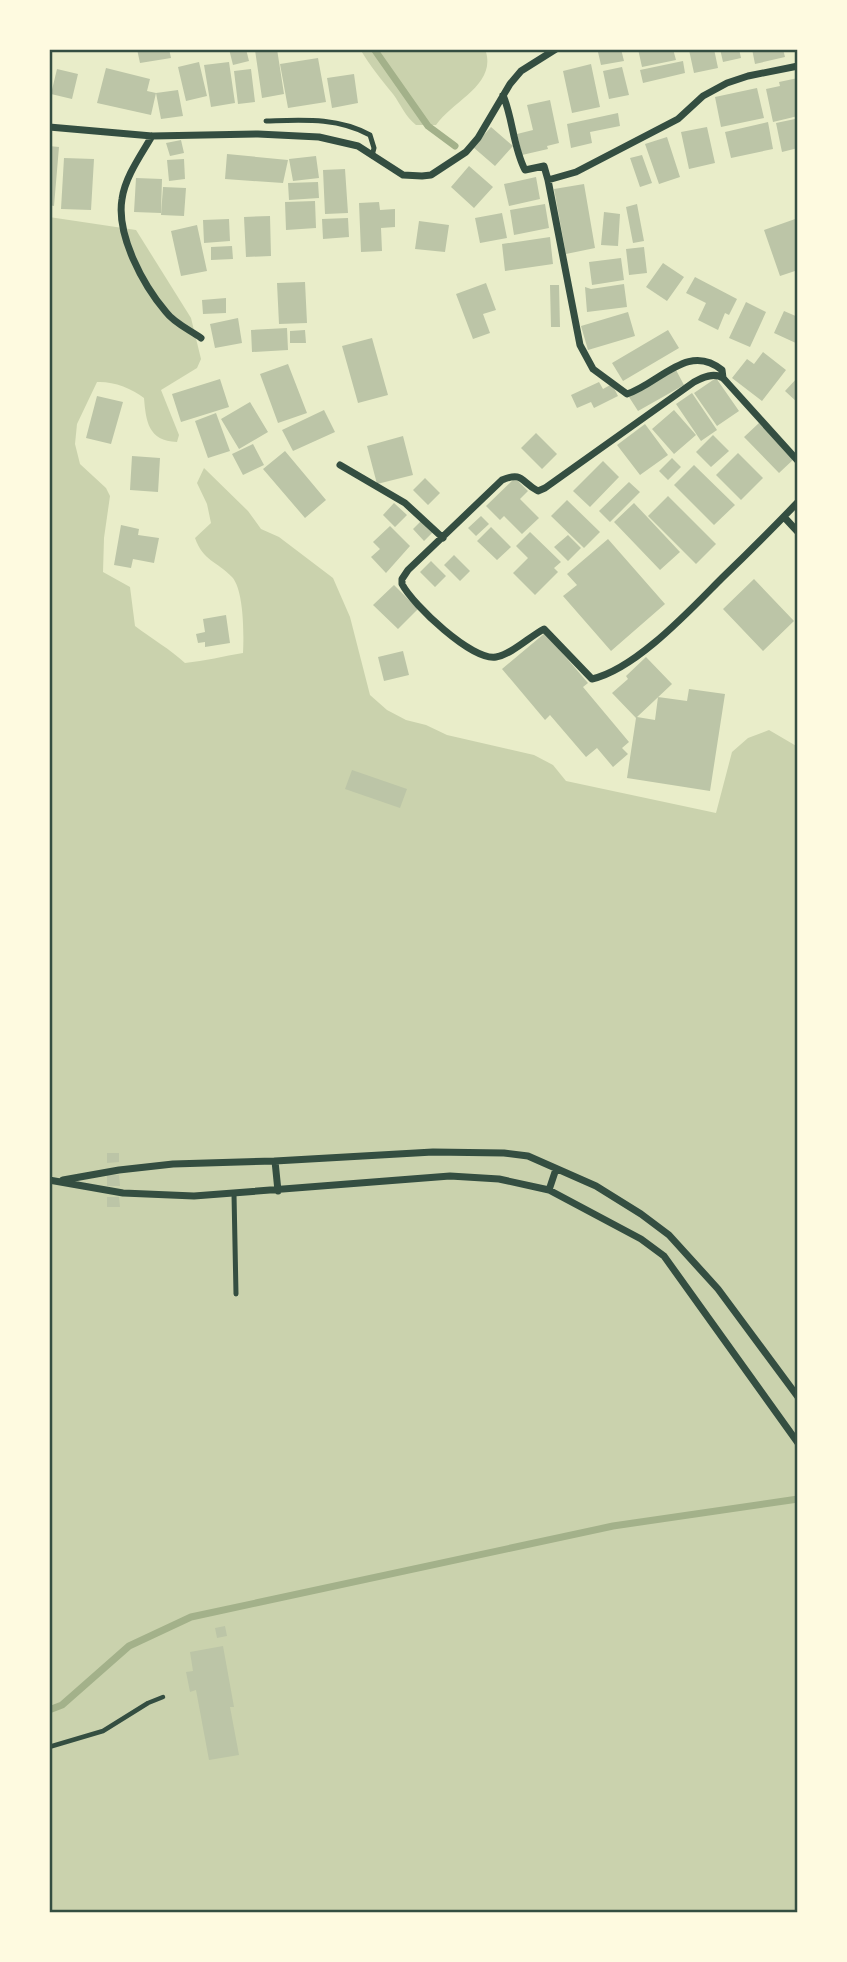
<svg xmlns="http://www.w3.org/2000/svg" width="847" height="1962" viewBox="0 0 847 1962" font-family="'Open Sans',sans-serif">
<style>
.green{fill:#cad2ad}
.lines{fill:none;stroke-linecap:round;stroke-linejoin:round}
.stream{stroke:#a3b18a;stroke-width:7}
.building{fill:#bcc5a7}
.path{stroke:#344e41;stroke-width:4.5}
.service{stroke:#344e41;stroke-width:5}
.minor{stroke:#344e41;stroke-width:7}
.neatline{fill:none;stroke:#344e41;stroke-width:2.5}
</style>
<rect width="100%" height="100%" fill="#e9edc9"/>
<path class="green" d="M360,49H485C498,84 454,100 436,125H416C405,116 401,105 393,94C380,78 371,67 360,49Z
M49,217L136,230L191,318L201,359L197,368L161,390L179,435L177,442C148,441 146,421 144,398C132,388 112,381 97,382L77,424L75,444L80,464L106,488L110,496L104,538L103,572L130,587L135,626C152,639 170,649 185,663C205,661 224,656 243,653C244,635 244,590 232,577C217,561 203,561 195,538L211,523L207,504L197,483L204,468L248,511L261,529L279,537L333,578L350,617L370,695L387,710L406,720L426,725L447,735L534,755L553,765L566,781L716,813L732,752L748,738L769,730L798,747V1913H49Z"/>
<g class="lines">
<path class="stream" d="M374,49L428,126L455,146
M49,1710L62,1705L129,1646L191,1617L613,1526L798,1499"/>
</g>
<path class="building" d="M137,49H169L171,58L140,63Z
M229,49H246L249,61L233,65Z
M277,49L284,94L262,98L255,50Z
M609,49H621L624,61L601,65L598,52Z
M638,49H673L676,60L642,67Z
M695,49H714L718,68L694,73L689,50Z
M720,49H739L741,58L723,62Z
M752,49H783L785,57L755,64Z
M318,58L326,102L288,108L280,64Z
M683,61L685,73L643,83L640,70Z
M199,62L207,96L186,101L178,67Z
M229,62L235,103L211,107L204,65Z
M591,64L600,107L572,113L563,71Z
M622,67L629,95L609,99L603,71Z
M106,68L150,79L147,91L156,93L178,90L183,116L161,119L156,93L151,115L97,103Z
M57,69L78,74L72,99L51,94Z
M251,69L255,102L238,104L234,71Z
M354,74L358,103L332,108L327,78Z
M798,78V98L795,99L798,116L773,122L766,89L780,86L779,82Z
M757,88L764,118L721,127L715,97Z
M550,100L559,143L547,146L548,149L522,155L517,134L533,130L527,105Z
M618,113L620,126L590,132L592,143L571,148L567,124Z
M795,119L798,148L782,152L776,123Z
M768,122L773,149L731,158L725,132Z
M491,127L513,146L495,166L473,147Z
M707,127L715,163L689,169L681,132Z
M667,137L680,177L659,184L645,144Z
M181,140L184,153L170,156L166,143Z
M49,146L59,147L54,206L49,205Z
M227,154L288,160L283,183L225,179Z
M642,155L652,183L640,187L630,158Z
M316,156L319,178L293,181L289,159Z
M64,158L94,159L91,210L61,209Z
M184,159L185,179L169,181L167,160Z
M469,166L493,187L474,208L451,187Z
M345,169L348,213L325,214L323,170Z
M536,177L540,199L509,206L504,184Z
M136,178L162,179L161,213L134,212Z
M318,182L319,198L289,200L288,183Z
M584,184L595,248L566,254L554,189Z
M163,187L186,188L184,216L161,215Z
M315,201L316,228L286,230L285,202Z
M379,202L380,210L395,209V227L381,228L382,251L361,252L359,203Z
M545,204L549,228L514,235L510,210Z
M637,204L644,241L633,243L626,207Z
M604,212L620,214L618,246L601,245Z
M502,213L507,238L480,243L475,218Z
M270,216L271,256L246,257L244,217Z
M348,218L349,237L323,239L322,219Z
M798,218V270L780,276L764,230Z
M229,219L230,241L204,243L203,220Z
M419,221L449,225L445,252L415,249Z
M197,225L207,271L181,276L171,231Z
M550,237L553,264L505,271L502,244Z
M232,246L233,259L211,260V247Z
M644,247L647,273L629,275L626,249Z
M621,258L624,280L592,285L589,262Z
M663,263L684,277L667,301L646,287Z
M695,277L737,299L729,315L725,313L718,330L698,320L706,303L686,293Z
M305,282L307,323L279,324L277,283Z
M486,283L496,310L483,314L490,333L473,339L456,294Z
M624,284L627,307L587,312L585,287L591,289Z
M550,285H559L560,327H551Z
M226,298V313L203,314L202,300Z
M746,302L766,312L750,347L729,338Z
M784,311L798,317V344L774,333Z
M628,312L635,336L588,350L581,326Z
M238,318L242,343L215,348L210,324Z
M287,328L288,350L252,352L251,330Z
M305,330L306,343H290V331Z
M668,330L679,348L623,381L612,363Z
M372,338L388,395L358,403L342,346Z
M763,352L786,370L762,401L732,378L747,359L754,364Z
M288,364L307,413L278,423L260,374Z
M676,370L684,385L638,411L629,397Z
M798,377V403L785,391Z
M716,378L739,411L717,426L694,393Z
M220,379L229,407L181,422L172,394Z
M599,382L603,389L612,384L618,396L594,408L591,402L577,408L571,395Z
M692,393L717,430L701,441L676,404Z
M97,396L123,402L111,444L86,438Z
M250,402L268,432L239,449L221,419Z
M324,410L335,432L293,451L282,430Z
M674,410L696,435L674,454L652,429Z
M216,413L230,451L208,458L195,421Z
M759,423L795,458L779,473L744,437Z
M645,424L668,455L640,475L617,445Z
M536,433L557,454L542,469L521,448Z
M713,435L729,451L711,467L696,452Z
M403,436L413,475L377,484L367,446Z
M253,444L264,465L243,475L232,454Z
M285,451L326,500L305,518L263,469Z
M738,453L763,478L741,500L716,475Z
M132,456L160,458L158,492L130,490Z
M672,458L681,467L668,480L659,471Z
M603,461L619,477L590,507L573,491Z
M694,465L735,505L714,525L674,485Z
M425,478L440,493L428,505L413,490Z
M515,478L528,491L520,499L539,518L522,534L504,516L500,520L486,506Z
M629,482L640,492L610,522L599,511Z
M668,496L716,544L696,564L648,516Z
M567,500L600,532L584,548L551,516Z
M394,503L407,515L395,527L383,515Z
M634,503L680,552L660,570L614,522Z
M481,516L489,524L476,536L468,528Z
M422,520L433,532L424,541L413,529Z
M121,525L139,529L138,535L159,538L154,563L133,559L131,568L114,565Z
M390,526L410,546L386,573L371,557L380,549L373,542Z
M491,527L511,547L497,560L477,541Z
M530,532L561,562L554,568L558,572L535,595L513,573L528,558L516,546Z
M568,535L581,548L568,561L554,547Z
M608,539L665,604L611,651L563,596L577,585L567,574Z
M454,555L470,571L460,581L444,565Z
M431,561L446,576L435,587L420,572Z
M754,579L794,621L763,651L723,609Z
M394,585L418,609L398,629L373,605Z
M226,615L230,643L205,647V642L198,643L196,634L205,632L203,619Z
M545,633L588,683L583,687L629,742L622,748L628,754L613,767L597,748L586,757L550,715L545,720L502,669Z
M403,651L409,675L384,681L378,657Z
M646,657L672,684L637,717L655,720L658,697L687,701L689,689L725,694L710,791L627,778L636,718L612,693L628,679L626,676Z
M352,770L407,789L400,808L345,789Z
M107,1153H119V1162L107,1163Z
M107,1175H119L120,1186H107Z
M107,1197H119L120,1207H107Z
M225,1626L227,1636L217,1638L215,1628Z
M223,1646L234,1707H230L239,1755L209,1760L196,1690L190,1692L186,1672L193,1671L190,1652Z"/>
<g class="lines">
<path class="path" d="M49,1747L103,1731L148,1703L163,1697"/>
<path class="service" d="M266,121C302,120 337,117 370,135L374,148L372,156
M234,1194L236,1294"/>
<path class="minor" d="M503,95C513,119 513,147 525,170L544,166L548,180L576,172L678,119L703,96L727,83L748,76L798,66
M49,127L152,136L258,134L319,137L358,146L403,175L422,176L431,175L466,152L478,138L510,84L521,71L556,49
M152,136C141,155 125,177 122,199C116,235 143,285 166,312C174,323 190,330 201,338
M548,180L580,345L593,369L627,394C660,383 688,342 722,370L723,378
M798,461L723,378C714,372 703,377 694,382L545,488L538,491C521,482 523,471 502,480L408,570L402,579V584C413,605 472,661 496,657C512,654 529,637 544,629L592,679C636,669 690,610 722,578C748,553 773,528 798,502
M340,465L405,503L443,538
M784,517L798,532
M275,1161L278,1191
M49,1180L123,1193L194,1196L450,1176L499,1179L549,1190L641,1239L664,1256L798,1443
M63,1180L119,1170L173,1164L275,1161L433,1152L504,1153L528,1156L596,1186L641,1214L669,1235L718,1289L798,1397
M549,1190L556,1169"/>
</g>
<rect width="847" height="1962" fill="none" stroke="#fefae0" stroke-width="102"/>
<rect x="51" y="51" width="745" height="1860" class="neatline"/>
</svg>
